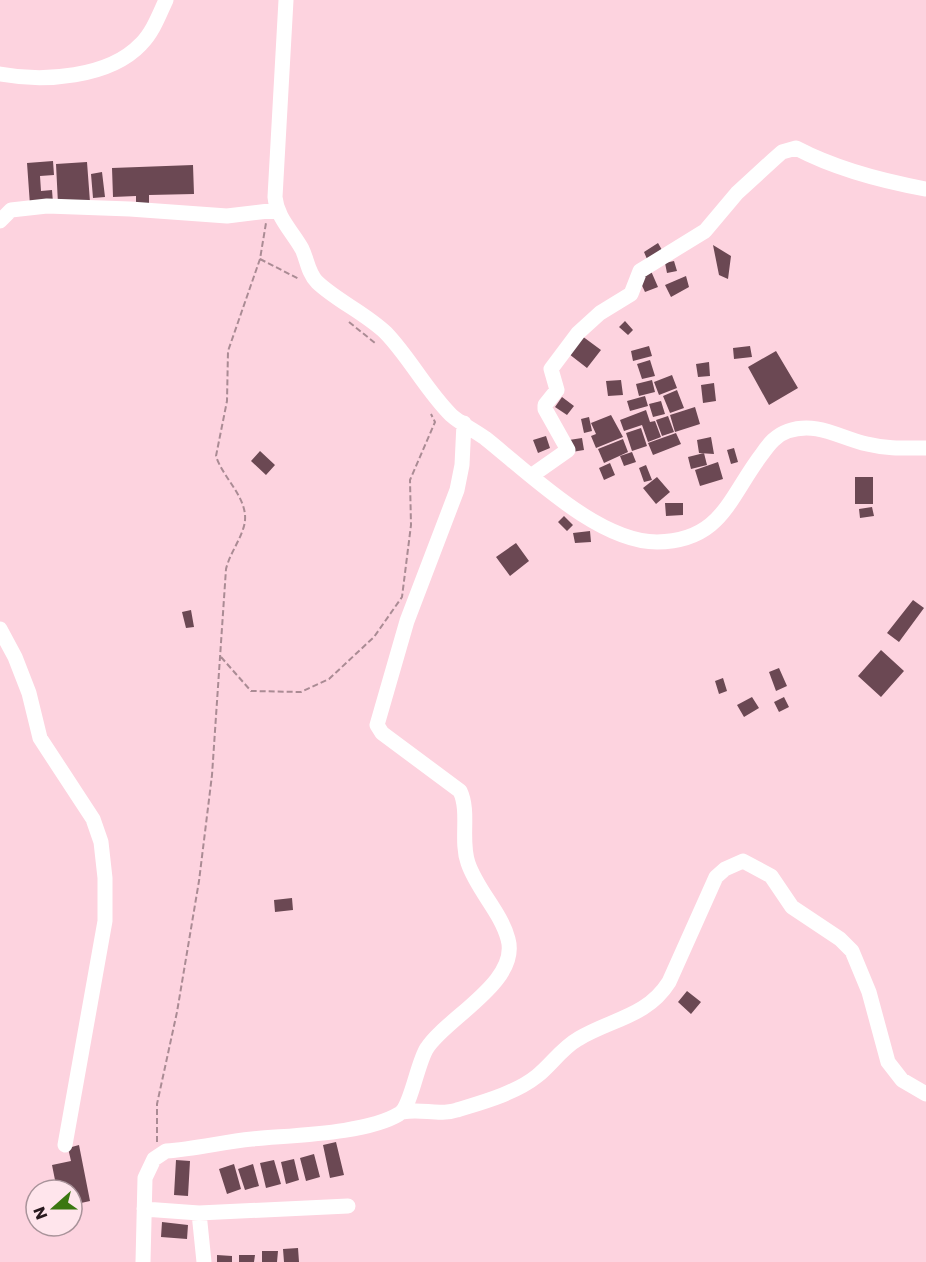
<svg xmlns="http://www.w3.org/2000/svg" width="926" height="1262" viewBox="0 0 926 1262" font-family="Poppins,sans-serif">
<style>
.building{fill:#6b4853}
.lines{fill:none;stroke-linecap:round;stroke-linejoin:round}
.path{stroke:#aa8b94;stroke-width:2;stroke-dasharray:6 3;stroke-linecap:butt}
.minor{stroke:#fff;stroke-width:15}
</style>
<rect width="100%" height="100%" fill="#fdd3df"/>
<path class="building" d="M53,161L54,175L40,176L41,191L52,190L53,203L30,205L27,163Z
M87,162L90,202L58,204L56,164Z
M193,165L194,194L149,195V205H136V196L113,197L112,168Z
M102,172L105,197L93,198L91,174Z
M658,243L662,250L647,259L644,252Z
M713,245L731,256L728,279L719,275Z
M674,261L677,271L667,273L665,263Z
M651,271L658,287L645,292L638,277Z
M686,276L689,287L671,297L665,285Z
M625,321L633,330L628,335L619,327Z
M582,336L601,350L587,368L569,354Z
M649,346L652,356L633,361L631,351Z
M750,346L752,357L734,359L733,348Z
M776,351L798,388L769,405L748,367Z
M650,360L655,376L642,379L637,364Z
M709,362L710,376L698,377L696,364Z
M672,375L677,388L659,395L654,382Z
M621,380L623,395L608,396L606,381Z
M652,380L655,392L639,396L636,384Z
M714,383L716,401L703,403L701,385Z
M677,390L684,408L670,413L663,396Z
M645,396L648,406L630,411L627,401Z
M562,397L574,406L567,415L555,407Z
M661,401L665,414L653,417L649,404Z
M695,407L700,424L675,432L670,415Z
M646,410L650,422L655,421L661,437L648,442L642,425L624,431L620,420Z
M611,415L623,437L596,448L591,436L596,434L591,423Z
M668,416L674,432L662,436L656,420Z
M589,417L592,431L584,433L581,419Z
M641,428L647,446L632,451L626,433Z
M676,433L681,444L653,455L648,443Z
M546,436L550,448L538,453L533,440Z
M711,437L714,454L699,453L697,440Z
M582,438L584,450L572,452L569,440Z
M623,439L628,452L604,463L598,449Z
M734,448L738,462L731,464L727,450Z
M260,451L275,465L266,475L251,461Z
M632,452L636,462L624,466L620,456Z
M704,453L707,465L691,469L688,457Z
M718,462L723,479L700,486L695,470Z
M610,463L615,475L604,480L599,468Z
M646,465L652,480L644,482L639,468Z
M657,477L670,492L656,504L643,488Z
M855,477H873V504H855Z
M665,503H683V515L666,516Z
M872,507L874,516L860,518L859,509Z
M564,516L573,525L567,531L558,522Z
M590,531L591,542L575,543L573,533Z
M516,543L529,561L510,576L496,557Z
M913,600L924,608L899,642L887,633Z
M191,610L194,627L186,628L182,612Z
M881,650L904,671L881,697L858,676Z
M779,668L787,686L776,691L769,672Z
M723,678L727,691L719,694L715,681Z
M752,697L759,708L744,717L737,705Z
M784,697L789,707L779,712L774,702Z
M292,898L293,910L275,912L274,900Z
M687,991L701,1002L691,1014L678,1002Z
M336,1142L344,1175L330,1178L323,1145Z
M79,1145L90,1201L72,1205V1190H57L52,1165L71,1161L68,1148Z
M314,1154L320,1177L306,1181L300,1158Z
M294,1159L299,1180L286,1184L281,1162Z
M176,1160L190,1161L188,1196L174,1195Z
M274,1160L281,1184L266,1188L260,1163Z
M234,1164L241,1189L227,1194L219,1169Z
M253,1164L259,1186L245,1190L238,1169Z
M162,1222L188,1225L187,1239L161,1237Z
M298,1248L299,1262H284L283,1249Z
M262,1251H278L277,1262H262Z
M217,1255L232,1256V1262H217Z
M239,1255H255L254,1262H239Z"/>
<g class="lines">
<path class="path" d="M260,259L299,279
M349,322L375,343
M221,657L251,691L301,692L329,679L374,637L402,597L411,525L410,480L435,422L431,414
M157,1142V1104L177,1012L199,881L212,775L226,569C230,553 240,541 244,526C251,500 223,479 216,456L227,401L228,351L260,259L266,223"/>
<path class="minor" d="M286,0L275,197C277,218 292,231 302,249C307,259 308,273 317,282C337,301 365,313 386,333C410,358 426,390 451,415C461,424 474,430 485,438C528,472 598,542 657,542C722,541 729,497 762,454C769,444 776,435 788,431C817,421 840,438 867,444C887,449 906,448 926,448
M0,74C43,82 109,78 141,44C153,32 159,15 166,0
M0,221L11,210L47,206L130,209L227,216L277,210
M531,476L568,450L545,409V405L557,390L551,369L578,333L600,313L631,294L640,271L705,231L737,193L773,160L782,152L796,148C836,169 882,181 926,189
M0,629L15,657L29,693L40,738L93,819L101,842L105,878V921L65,1145
M403,1112C421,1108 439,1116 457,1110C483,1102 516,1093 537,1076C551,1065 562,1048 578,1039C611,1019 647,1017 669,982L716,877L725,869L743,861L771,876L792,907L840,939L852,951L869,992L888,1062L902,1080L926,1094
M144,1209L199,1213L348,1206
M199,1213L204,1262
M143,1262L145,1178L154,1159L166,1151C195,1149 223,1142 252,1139C292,1135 366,1134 399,1114C411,1108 417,1063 427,1048C446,1018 520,982 508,939C501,912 477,890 468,863C460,840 470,812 460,791L382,733L377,725L407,621L457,490L462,465L464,423"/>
</g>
<g transform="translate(54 1208) rotate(249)"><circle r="28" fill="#ffe5ec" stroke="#a9939a" stroke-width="1.5"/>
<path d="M0-4.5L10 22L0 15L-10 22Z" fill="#3b7711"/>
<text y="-9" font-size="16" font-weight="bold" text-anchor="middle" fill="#28191e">N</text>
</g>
</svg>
